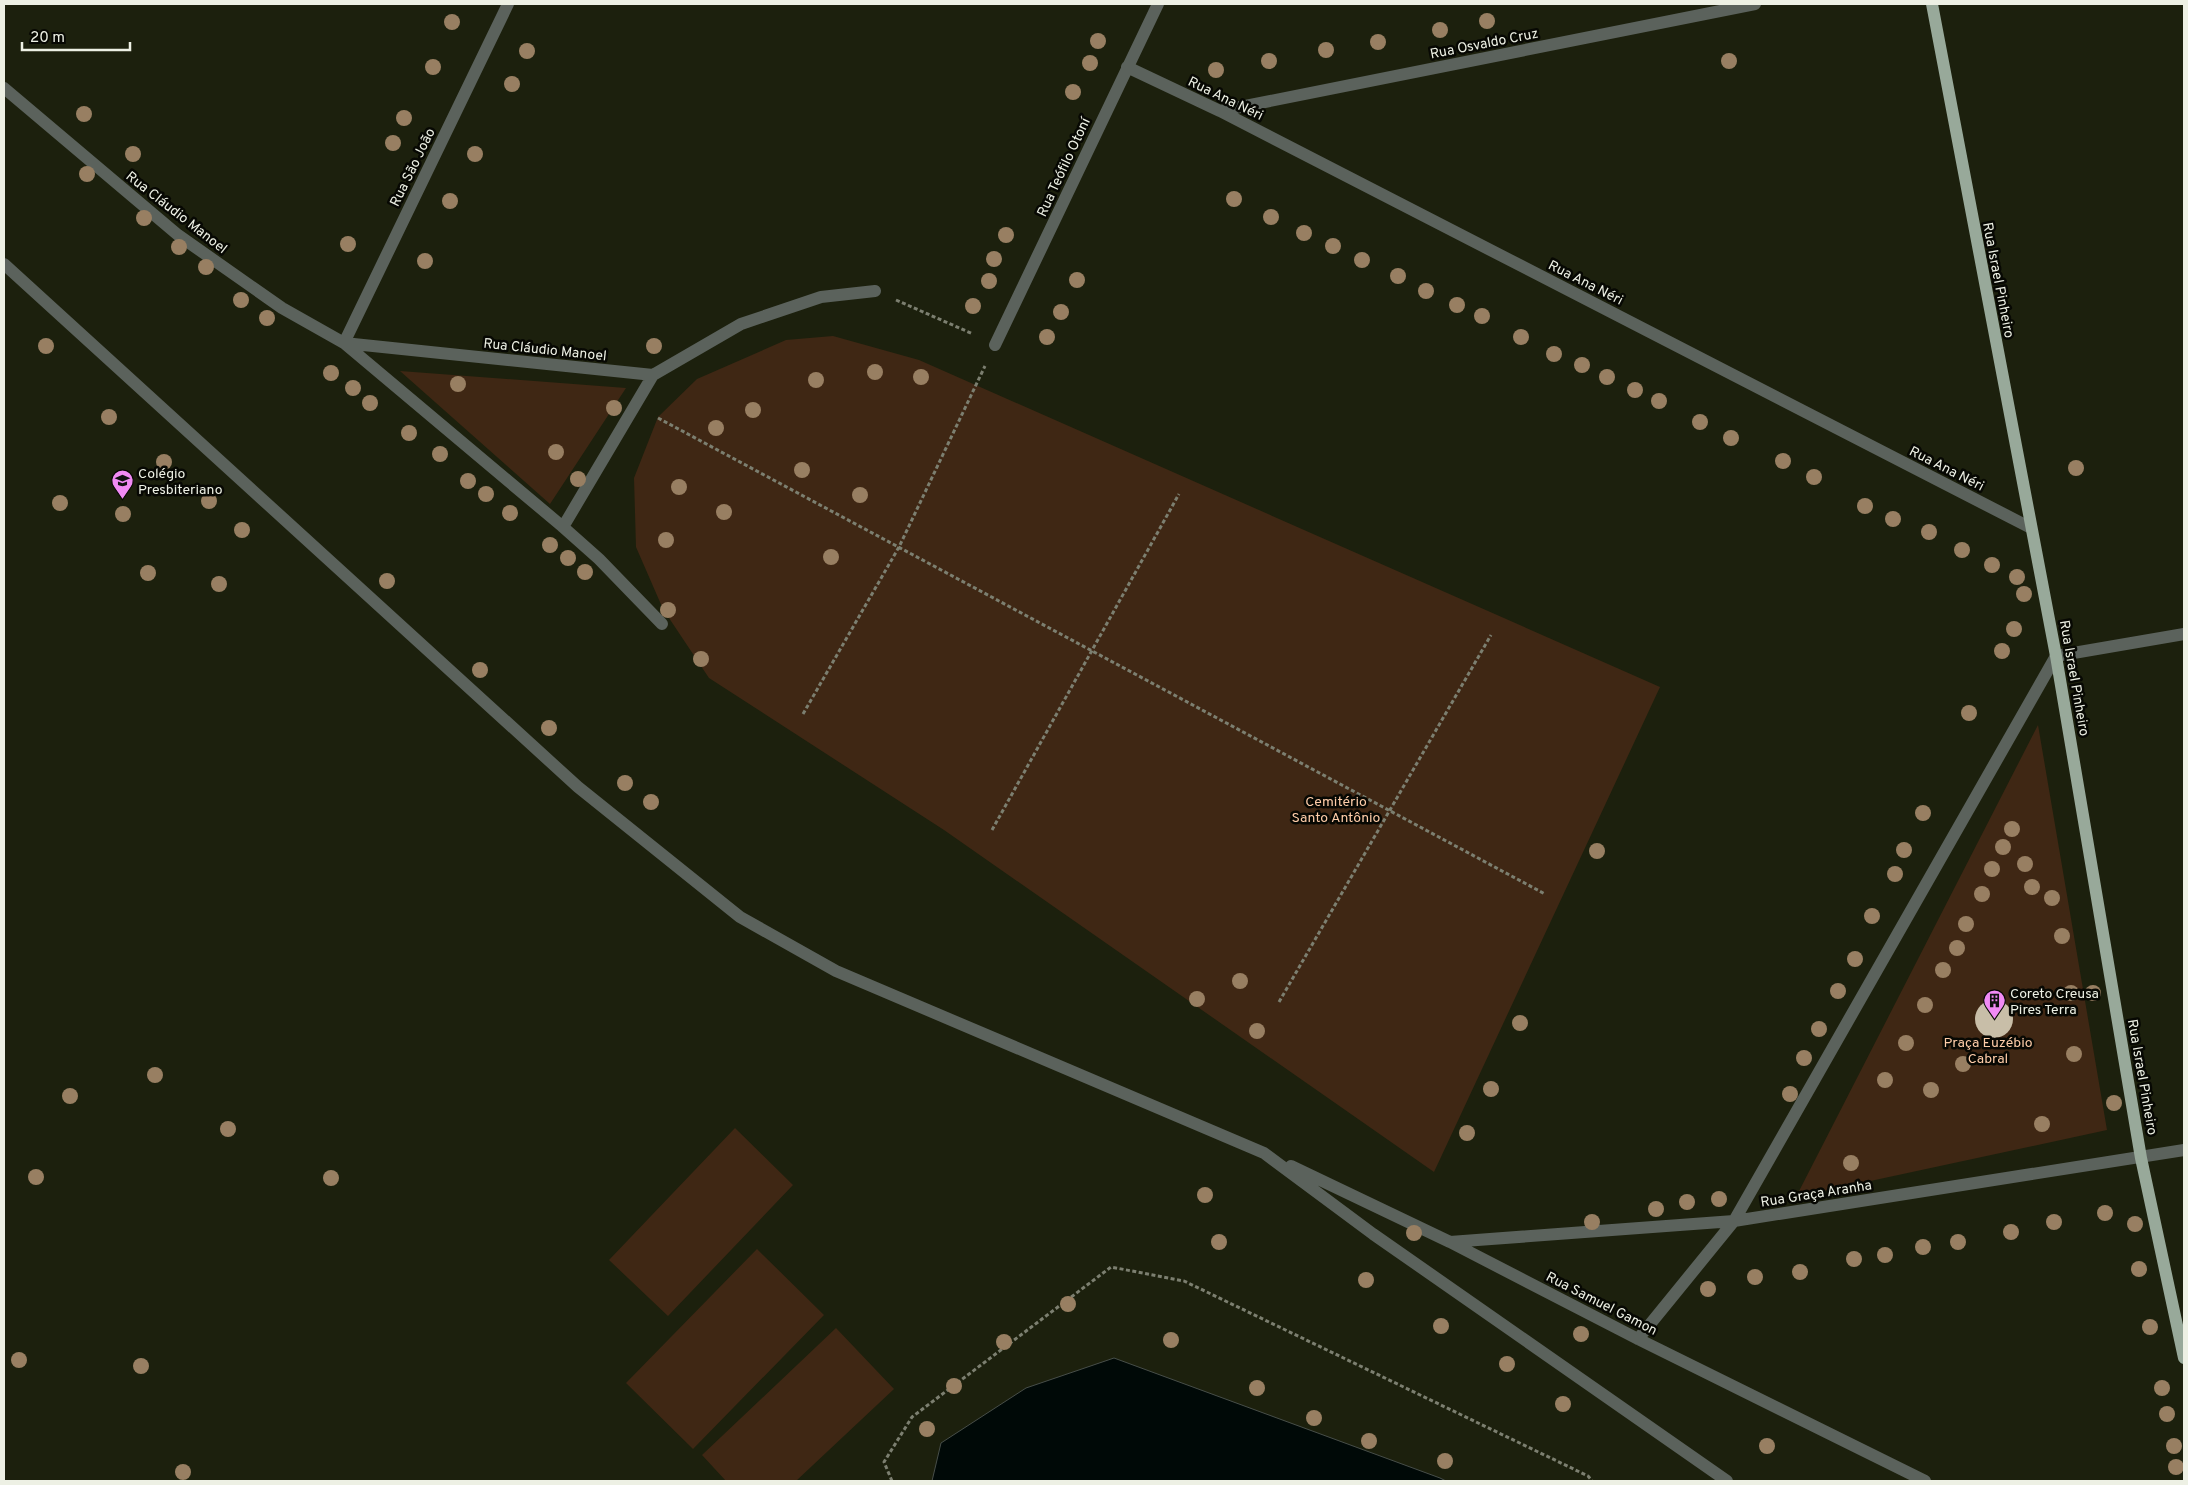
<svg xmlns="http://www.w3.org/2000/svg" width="2188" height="1485" viewBox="0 0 2188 1485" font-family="Overpass,sans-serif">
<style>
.green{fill:#3f2714}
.water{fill:#000907;stroke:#474e49}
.building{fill:#c8bea8}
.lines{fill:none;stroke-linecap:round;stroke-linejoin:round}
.path{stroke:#7c7f70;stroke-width:3;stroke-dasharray:4 2.5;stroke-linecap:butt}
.minor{stroke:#5b625c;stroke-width:12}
.major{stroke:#98a99a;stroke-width:12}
.tree{fill:#987f62}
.labels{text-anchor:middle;stroke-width:5;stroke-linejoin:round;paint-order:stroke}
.street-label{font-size:14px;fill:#edf0e4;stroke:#070803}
.poi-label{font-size:14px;fill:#edf0e4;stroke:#070803;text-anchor:start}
.park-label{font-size:14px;fill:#fecca8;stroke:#070803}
</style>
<rect width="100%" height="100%" fill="#1c200d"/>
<path class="green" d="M833,336L919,360L1660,687L1434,1172L944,830L709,678L663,609L636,547L634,478L658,417L697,379L786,340Z
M400,371L626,388L550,504Z
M2038,725L2107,1130L1796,1197Z
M735,1128L793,1185L668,1316L609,1260Z
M757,1249L824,1315L693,1449L626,1383Z
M836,1328L894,1389L796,1481H726L702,1455Z"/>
<path class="water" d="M1114,1358L1440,1478L1446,1481H932L941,1443L1026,1388Z"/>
<path class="building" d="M1975 1019a19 19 0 1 1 38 0a19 19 0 1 1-38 0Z"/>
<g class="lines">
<path class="path" d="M896,300L973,334
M658,418L1545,894
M803,714L899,547L985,366
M992,830L1179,494
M1279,1002L1491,635
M892,1481L884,1462L912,1417L1111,1267L1184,1281L1588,1476L1592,1481"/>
<path class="minor" d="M1127,67L1220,111L2031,528
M4,88L178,235L282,308L344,343L563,527L599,559L662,624
M1220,111L1755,4
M4,264L578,787L740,917L836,971L1264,1153L1373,1234L1727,1481
M344,343L508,4
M344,343L653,375
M995,345L1158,4
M563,527L653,375L741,324L821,297L875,291
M1291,1166L1450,1242L1638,1339L1925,1481
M1450,1242L1734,1221L2184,1150
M1638,1339L1734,1221L2056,656L2184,634"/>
<path class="major" d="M1932,4L2056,656L2141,1158L2184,1358"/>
</g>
<g class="tree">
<circle cx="1487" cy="21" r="8"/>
<circle cx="452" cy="22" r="8"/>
<circle cx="1440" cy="30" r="8"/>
<circle cx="1098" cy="41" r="8"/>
<circle cx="1378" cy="42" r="8"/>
<circle cx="1326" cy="50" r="8"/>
<circle cx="527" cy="51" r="8"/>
<circle cx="1269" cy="61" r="8"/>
<circle cx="1729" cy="61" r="8"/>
<circle cx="1090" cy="63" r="8"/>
<circle cx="433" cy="67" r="8"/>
<circle cx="1216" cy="70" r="8"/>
<circle cx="512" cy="84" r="8"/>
<circle cx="1073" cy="92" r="8"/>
<circle cx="84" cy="114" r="8"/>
<circle cx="404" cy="118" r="8"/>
<circle cx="393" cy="143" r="8"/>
<circle cx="133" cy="154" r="8"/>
<circle cx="475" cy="154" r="8"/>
<circle cx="87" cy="174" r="8"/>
<circle cx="1234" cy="199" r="8"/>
<circle cx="450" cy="201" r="8"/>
<circle cx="1271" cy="217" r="8"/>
<circle cx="144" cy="218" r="8"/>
<circle cx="1304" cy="233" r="8"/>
<circle cx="1006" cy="235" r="8"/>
<circle cx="348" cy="244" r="8"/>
<circle cx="1333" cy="246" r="8"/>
<circle cx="179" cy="247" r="8"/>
<circle cx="994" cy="259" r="8"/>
<circle cx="1362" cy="260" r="8"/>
<circle cx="425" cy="261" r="8"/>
<circle cx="206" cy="267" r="8"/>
<circle cx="1398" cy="276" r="8"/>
<circle cx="1077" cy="280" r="8"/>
<circle cx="989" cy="281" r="8"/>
<circle cx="1426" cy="291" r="8"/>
<circle cx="241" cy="300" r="8"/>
<circle cx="1457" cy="305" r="8"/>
<circle cx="973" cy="306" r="8"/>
<circle cx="1061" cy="312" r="8"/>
<circle cx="1482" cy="316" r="8"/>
<circle cx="267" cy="318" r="8"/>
<circle cx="1047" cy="337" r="8"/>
<circle cx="1521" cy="337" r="8"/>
<circle cx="46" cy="346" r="8"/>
<circle cx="654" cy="346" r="8"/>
<circle cx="1554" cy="354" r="8"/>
<circle cx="1582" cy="365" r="8"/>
<circle cx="875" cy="372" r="8"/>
<circle cx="331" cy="373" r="8"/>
<circle cx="921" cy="377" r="8"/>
<circle cx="1607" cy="377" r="8"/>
<circle cx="816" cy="380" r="8"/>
<circle cx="458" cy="384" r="8"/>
<circle cx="353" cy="388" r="8"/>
<circle cx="1635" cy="390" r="8"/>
<circle cx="1659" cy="401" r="8"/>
<circle cx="370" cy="403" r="8"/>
<circle cx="614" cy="408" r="8"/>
<circle cx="753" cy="410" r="8"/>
<circle cx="109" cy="417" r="8"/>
<circle cx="1700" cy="422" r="8"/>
<circle cx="716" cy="428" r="8"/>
<circle cx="409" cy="433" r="8"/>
<circle cx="1731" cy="438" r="8"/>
<circle cx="556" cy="452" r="8"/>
<circle cx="440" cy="454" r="8"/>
<circle cx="1783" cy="461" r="8"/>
<circle cx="164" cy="462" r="8"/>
<circle cx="2076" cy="468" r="8"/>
<circle cx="802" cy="470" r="8"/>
<circle cx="1814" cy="477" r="8"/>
<circle cx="578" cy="479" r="8"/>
<circle cx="468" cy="481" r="8"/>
<circle cx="679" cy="487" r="8"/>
<circle cx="486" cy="494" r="8"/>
<circle cx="860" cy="495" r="8"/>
<circle cx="209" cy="501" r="8"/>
<circle cx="60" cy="503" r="8"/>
<circle cx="1865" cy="506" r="8"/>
<circle cx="724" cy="512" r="8"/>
<circle cx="510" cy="513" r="8"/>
<circle cx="123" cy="514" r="8"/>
<circle cx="1893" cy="519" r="8"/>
<circle cx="242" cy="530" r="8"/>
<circle cx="1929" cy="532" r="8"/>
<circle cx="666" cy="540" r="8"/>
<circle cx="550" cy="545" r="8"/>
<circle cx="1962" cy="550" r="8"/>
<circle cx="831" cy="557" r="8"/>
<circle cx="568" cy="558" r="8"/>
<circle cx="1992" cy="565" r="8"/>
<circle cx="585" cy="572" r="8"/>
<circle cx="148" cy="573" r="8"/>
<circle cx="2017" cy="577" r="8"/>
<circle cx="387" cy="581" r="8"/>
<circle cx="219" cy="584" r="8"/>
<circle cx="2024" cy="594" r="8"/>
<circle cx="668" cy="610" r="8"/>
<circle cx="2014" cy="629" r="8"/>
<circle cx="2002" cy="651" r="8"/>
<circle cx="701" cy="659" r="8"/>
<circle cx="480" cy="670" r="8"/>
<circle cx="1969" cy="713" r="8"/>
<circle cx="549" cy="728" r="8"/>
<circle cx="625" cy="783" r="8"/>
<circle cx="651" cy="802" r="8"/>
<circle cx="1923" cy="813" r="8"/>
<circle cx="2012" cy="829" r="8"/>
<circle cx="2003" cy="847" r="8"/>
<circle cx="1904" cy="850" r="8"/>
<circle cx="1597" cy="851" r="8"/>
<circle cx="2025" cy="864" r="8"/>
<circle cx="1992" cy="869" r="8"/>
<circle cx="1895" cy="874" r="8"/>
<circle cx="2032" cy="887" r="8"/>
<circle cx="1982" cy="894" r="8"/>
<circle cx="2052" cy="898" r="8"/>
<circle cx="1872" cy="916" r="8"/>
<circle cx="1966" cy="924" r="8"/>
<circle cx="2062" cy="936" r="8"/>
<circle cx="1957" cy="948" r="8"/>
<circle cx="1855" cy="959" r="8"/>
<circle cx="1943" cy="970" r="8"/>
<circle cx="1240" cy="981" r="8"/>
<circle cx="1838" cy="991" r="8"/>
<circle cx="2071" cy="993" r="8"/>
<circle cx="2093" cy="993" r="8"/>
<circle cx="1197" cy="999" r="8"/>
<circle cx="1925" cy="1005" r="8"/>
<circle cx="1520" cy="1023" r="8"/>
<circle cx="1819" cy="1029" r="8"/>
<circle cx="1257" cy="1031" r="8"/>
<circle cx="1906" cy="1043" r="8"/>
<circle cx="2074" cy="1054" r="8"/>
<circle cx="1804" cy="1058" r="8"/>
<circle cx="1963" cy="1064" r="8"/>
<circle cx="155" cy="1075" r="8"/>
<circle cx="1885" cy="1080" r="8"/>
<circle cx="1491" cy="1089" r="8"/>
<circle cx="1931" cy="1090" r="8"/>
<circle cx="1790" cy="1094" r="8"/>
<circle cx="70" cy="1096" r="8"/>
<circle cx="2114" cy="1103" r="8"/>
<circle cx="2042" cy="1124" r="8"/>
<circle cx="228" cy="1129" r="8"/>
<circle cx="1467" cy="1133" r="8"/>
<circle cx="1851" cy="1163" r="8"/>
<circle cx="36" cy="1177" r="8"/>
<circle cx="331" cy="1178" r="8"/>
<circle cx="1205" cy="1195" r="8"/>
<circle cx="1719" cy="1199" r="8"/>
<circle cx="1687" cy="1202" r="8"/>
<circle cx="1656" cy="1209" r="8"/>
<circle cx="2105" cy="1213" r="8"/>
<circle cx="1592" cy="1222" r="8"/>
<circle cx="2054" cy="1222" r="8"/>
<circle cx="2135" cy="1224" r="8"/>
<circle cx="2011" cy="1232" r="8"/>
<circle cx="1414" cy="1233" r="8"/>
<circle cx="1219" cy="1242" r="8"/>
<circle cx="1958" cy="1242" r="8"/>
<circle cx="1923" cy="1247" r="8"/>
<circle cx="1885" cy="1255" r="8"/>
<circle cx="1854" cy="1259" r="8"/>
<circle cx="2139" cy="1269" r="8"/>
<circle cx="1800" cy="1272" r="8"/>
<circle cx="1755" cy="1277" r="8"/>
<circle cx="1366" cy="1280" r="8"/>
<circle cx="1708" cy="1289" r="8"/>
<circle cx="1068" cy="1304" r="8"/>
<circle cx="1441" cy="1326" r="8"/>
<circle cx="2150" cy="1327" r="8"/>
<circle cx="1581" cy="1334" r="8"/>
<circle cx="1171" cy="1340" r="8"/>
<circle cx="1004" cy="1342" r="8"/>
<circle cx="19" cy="1360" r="8"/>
<circle cx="1507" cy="1364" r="8"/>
<circle cx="141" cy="1366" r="8"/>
<circle cx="954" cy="1386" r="8"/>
<circle cx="1257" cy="1388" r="8"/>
<circle cx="2162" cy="1388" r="8"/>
<circle cx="1563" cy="1404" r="8"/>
<circle cx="2167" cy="1414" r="8"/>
<circle cx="1314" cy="1418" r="8"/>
<circle cx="927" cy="1429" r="8"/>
<circle cx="1369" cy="1441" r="8"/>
<circle cx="1767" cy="1446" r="8"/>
<circle cx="2174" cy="1446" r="8"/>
<circle cx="1445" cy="1461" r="8"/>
<circle cx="2176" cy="1467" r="8"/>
<circle cx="183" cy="1472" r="8"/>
</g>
<defs>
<symbol id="school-pin" viewBox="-11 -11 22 30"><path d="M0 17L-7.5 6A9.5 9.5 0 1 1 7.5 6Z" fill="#f18af4" stroke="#070803"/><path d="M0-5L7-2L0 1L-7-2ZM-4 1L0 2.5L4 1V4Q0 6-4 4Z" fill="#111"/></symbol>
<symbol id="building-pin" viewBox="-11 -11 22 30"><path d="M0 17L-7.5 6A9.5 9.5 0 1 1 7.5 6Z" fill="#f18af4" stroke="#070803"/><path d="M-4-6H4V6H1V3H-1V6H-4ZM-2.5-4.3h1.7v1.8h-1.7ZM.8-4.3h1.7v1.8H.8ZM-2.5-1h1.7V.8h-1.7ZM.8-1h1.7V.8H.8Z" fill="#111"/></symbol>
</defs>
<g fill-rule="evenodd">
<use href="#school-pin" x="110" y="468" width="25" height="34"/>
<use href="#building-pin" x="1982" y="988" width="25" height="34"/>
</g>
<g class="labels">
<g class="street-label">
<text transform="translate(1484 43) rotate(-11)" y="5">Rua Osvaldo Cruz</text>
<text transform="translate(1226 98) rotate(26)" y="5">Rua Ana Néri</text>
<text transform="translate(412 167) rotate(-64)" y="5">Rua São João</text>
<text transform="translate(1063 167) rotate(-65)" y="5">Rua Teófilo Otoní</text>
<text transform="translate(177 212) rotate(38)" y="5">Rua Cláudio Manoel</text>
<text transform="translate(1999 280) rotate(79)" y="5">Rua Israel Pinheiro</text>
<text transform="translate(1586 282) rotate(27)" y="5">Rua Ana Néri</text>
<text transform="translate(545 349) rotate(6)" y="5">Rua Cláudio Manoel</text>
<text transform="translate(1947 468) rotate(27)" y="5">Rua Ana Néri</text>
<text transform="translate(2075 678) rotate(80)" y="5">Rua Israel Pinheiro</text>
<text transform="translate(2143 1077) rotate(80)" y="5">Rua Israel Pinheiro</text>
<text transform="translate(1816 1193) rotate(-9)" y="5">Rua Graça Aranha</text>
<text transform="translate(1602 1303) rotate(27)" y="5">Rua Samuel Gamon</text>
</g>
<g class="poi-label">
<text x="138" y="478">Colégio<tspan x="138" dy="16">Presbiteriano</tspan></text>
<text x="2010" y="998">Coreto Creusa<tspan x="2010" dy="16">Pires Terra</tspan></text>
</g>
<g class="park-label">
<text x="1336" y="806">Cemitério<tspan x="1336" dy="16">Santo Antônio</tspan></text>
<text x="1988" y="1047">Praça Euzébio<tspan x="1988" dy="16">Cabral</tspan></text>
</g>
</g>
<rect width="2188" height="1485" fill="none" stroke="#edf0e4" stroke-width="10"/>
<path d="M22 42v8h108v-8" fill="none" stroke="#edf0e4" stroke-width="2.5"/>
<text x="30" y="42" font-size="15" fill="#edf0e4" stroke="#070803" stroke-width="4" paint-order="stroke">20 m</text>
</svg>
